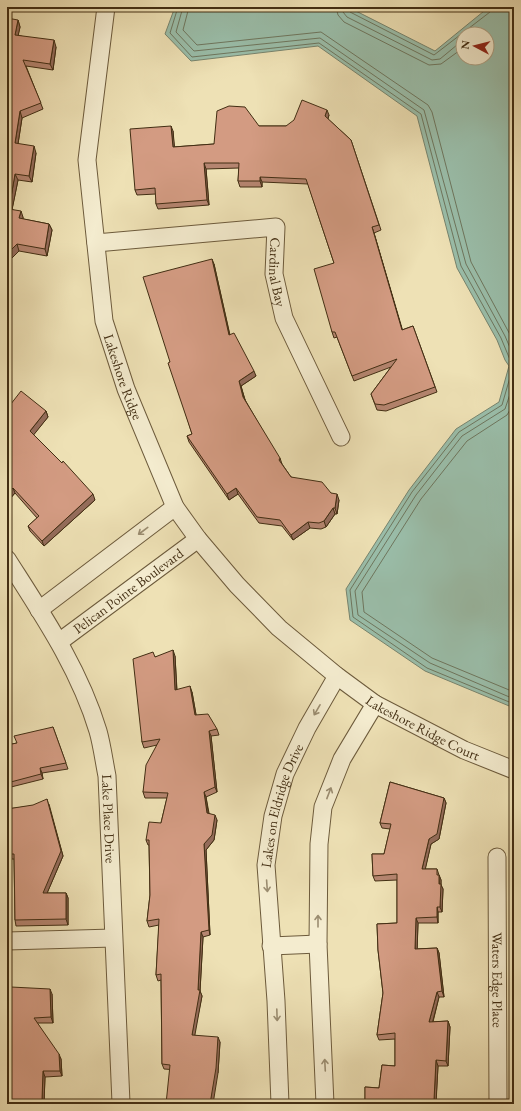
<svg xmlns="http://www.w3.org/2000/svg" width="521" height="1111" viewBox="0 0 521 1111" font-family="'EB Garamond',serif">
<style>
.water{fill:#9abeaa;stroke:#77846e;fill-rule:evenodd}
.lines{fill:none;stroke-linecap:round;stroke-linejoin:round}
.shore{stroke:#6e765e;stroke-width:1}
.street-casing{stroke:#6d5b3c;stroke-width:19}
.street{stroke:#f4eccf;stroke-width:17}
.wall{fill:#b58570;stroke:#422e13}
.shaded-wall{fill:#946c5b;stroke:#422e13}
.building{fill:#d39b82;stroke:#422e13}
.oneway{stroke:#9b8d71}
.labels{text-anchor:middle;stroke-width:3;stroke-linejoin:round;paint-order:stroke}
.street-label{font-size:14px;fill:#422e13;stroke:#f4eccf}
</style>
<rect width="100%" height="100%" fill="#eee1b5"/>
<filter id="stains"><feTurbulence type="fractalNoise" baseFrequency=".005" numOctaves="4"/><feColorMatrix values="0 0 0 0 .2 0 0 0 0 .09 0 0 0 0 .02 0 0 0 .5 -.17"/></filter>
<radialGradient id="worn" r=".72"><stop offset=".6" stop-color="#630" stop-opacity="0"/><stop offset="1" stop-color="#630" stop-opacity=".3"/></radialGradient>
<path class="water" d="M175,7H348L435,51L489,7H514V708L425,671L350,620L346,589L409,490L456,429L499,402L509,366L505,360L497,340L457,268L417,116L318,46L191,61L165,34ZM463,34H487V58H463Z"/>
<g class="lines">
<path class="shore" d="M178,7L170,33L192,57L319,43L421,114L461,266L501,338L513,367L502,405L459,432L412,492L350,590L353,617L427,668L514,704
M183,7L176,32L194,51L320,38L424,110L466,264L505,336L514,357
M189,7L183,30L197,45L321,32L428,105L432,112L471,262L514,342
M336,7L338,15L344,22L429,65L441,64L463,48
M342,7L343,12L347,17L432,60L440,59L463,40
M347,7L350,12L434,55L490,12L491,7
M514,382L505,409L462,436L416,495L355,591L358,615L430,663L514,699
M514,403L507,415L467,441L421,499L362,592L364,612L432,658L514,692"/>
<defs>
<g id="street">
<path id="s1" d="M106,7L87,160L104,321L126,389L175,507L198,539L237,585L279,628L337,676L375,704L464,750L514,770"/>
<path id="s2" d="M96,243L276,227L274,274L284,318L341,437"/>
<path id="s3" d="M7,559C42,614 79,668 98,731C102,745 104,761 107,776L121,1103"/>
<path d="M39,610L175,507"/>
<path id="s4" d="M59,642L198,539"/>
<path id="s5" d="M497,857L498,1104"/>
<path d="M7,941L113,938"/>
<path d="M271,946L318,944"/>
<path id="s6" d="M280,1104L276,1001L266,865L273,816L285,774L307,728L337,676"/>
<path d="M325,1104L318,944L319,844L323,807L342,759L375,704"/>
</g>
</defs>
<use href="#street" class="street-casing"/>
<use href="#street" class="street"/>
</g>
<path class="wall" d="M18,20L20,27L18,35L56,47L53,70L26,66L43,109L22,118L18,144L36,153L32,182L18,180L12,209L23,217V219L49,224L52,230L47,256L19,251L7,263Z
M329,115L328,119L351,140L381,230L374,233L402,330L413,326L437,392L386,411L377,410L371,394L391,367L354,381L337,337L334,338L332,332L334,263L308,184L262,182V187H240L238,181L239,168L206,169L209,205L158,209L156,204V194L137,195L135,190L173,131L174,147L214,144L259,126H286Z
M214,264L230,335L256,376L241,386L244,398L282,464L291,477L331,493L339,500L337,514H335L326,527L321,529L310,528L293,540L282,526L259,523L238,494L229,500L189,442L187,436L192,434L170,362Z
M7,409L46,411L48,417L33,435L95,500L44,546L30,531L28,526L37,518L15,493L8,501L7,500Z
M175,656L177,690L192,692L196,715L217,729L219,735L211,736L217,792L206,797L209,813L217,820L214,840L206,850L210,935L203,937L200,991L202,996L194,1035L220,1042L218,1073L164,1069L162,1064L161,980L158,981L156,975L159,925L149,927L147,921L150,895L149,845H148L146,840L161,823L167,798H145L143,792L157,745L144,748L142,742L155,657Z
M53,727L68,769L42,773L43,779L7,788V745L17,743Z
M390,782L444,798L446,803L439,839L431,844L425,869H437L439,875L441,880V885L443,889L442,912H438V923H418L417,949L437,948L439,953L444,997H439L433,1022L448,1021L450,1027L448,1066H438L436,1100L455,1102L456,1104H365V1087L379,1088L382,1065L395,1066V1039L379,1040L377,1035L383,993L378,950L377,924L397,923V880L375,881L373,876L372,854H384L390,829L382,828L380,823Z
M49,804L63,856L47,893H66L68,898V925L16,926L15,920L14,859H7V809Z
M52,994L53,1023H37L61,1059L62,1076L45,1077L44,1101L7,1104L11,1037Z"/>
<path class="shaded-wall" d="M18,20L20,27L17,41L15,35Z
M54,40L56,47L53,70L50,64Z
M327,110L329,115L327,121L325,116Z
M20,111L22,118L17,150L15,143Z
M171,126L173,131L175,152L173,147Z
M34,146L36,153L32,182L29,176Z
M204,163L206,169L209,205L207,200Z
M15,174L18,180L11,215L9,209Z
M260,177L262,182V187L260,181Z
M21,211L23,217L22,225L19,218Z
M49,224L52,230L47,256L45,249Z
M372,227L374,233L404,335L402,330Z
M17,244L19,251L7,263V254Z
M212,259L214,264L231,341L229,335Z
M254,371L256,376L241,386L246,403L239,381Z
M46,411L48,417L32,437L30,431Z
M280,458L282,464L281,465L279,460Z
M13,488L15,493L8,501L7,498V494Z
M236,488L238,494L229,500L227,494Z
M93,494L95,500L44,546L42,541Z
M337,494L339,500L337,514L335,508Z
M333,508L335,514L326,527L324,521Z
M308,522L310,528L293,540L291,535Z
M173,650L175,656L177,695L175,690Z
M190,686L192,692L197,720L195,715Z
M209,731L211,736L217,792L215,787Z
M40,768L42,773L43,779L41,774Z
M204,792L206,797L209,818L207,813Z
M444,798L446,803L439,839L431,844L424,875L422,869L429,839Z
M47,799L63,856L45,898L43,893Z
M215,815L217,820L214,840L206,850L210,935L209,930L204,844Z
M439,875L441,880V885L443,889L442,912L440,907Z
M66,893L68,898V925L66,919Z
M437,907L438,912V923L437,917Z
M416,918L418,923L417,954L415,949Z
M201,932L203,937L200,991L202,996L194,1040L192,1035L198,990Z
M437,948L439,953L444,997L442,991Z
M50,989L52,994L53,1023L51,1017Z
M437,992L439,997L431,1028L429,1022Z
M448,1021L450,1027L448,1066L446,1061Z
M218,1037L220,1042L218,1073L213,1104H210Z
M59,1054L61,1059L62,1076L60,1071Z
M436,1060L438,1066L436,1104L434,1100Z
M43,1071L45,1077L44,1104L42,1100Z"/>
<path class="building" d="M7,18L18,20L15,35L54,40L50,64L23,60L41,103L20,111L15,143L34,146L29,176L15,174L9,209L21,211L19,218L49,224L45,249L17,244L7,254Z
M302,100L327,110L325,116L351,140L379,225L372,227L402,330L413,326L435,387L384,405L375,404L371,394L397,359L352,376L335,332H332L314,269L334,263L306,179L260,177V181H238L239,163H204L207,200L156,204L155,188L135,190L130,129L171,126L173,147L214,144L217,111L229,106L245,107L259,126H286L294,120Z
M212,259L229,335L234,333L254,371L239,381L243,397L280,458L279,460L291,477L322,482L331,493L337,494L335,508H333L324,521L319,523L308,522L291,535L280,520L257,517L236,488L227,494L187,436L192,434L168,363L170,362L143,277Z
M21,391L46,411L30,431L62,463L63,461L93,494L42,541L28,526L39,516L13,488L7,494V409Z
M173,650L175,690L190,686L195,715L208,714L217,729L209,731L215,787L204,792L207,813L215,815L212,835L204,844L209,930L201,932L198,990H200L192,1035L218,1037L216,1068L210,1104H166L170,1065L162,1064L161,974L156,975L159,919L147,921L150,895L149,840H146L149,822L161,823L168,793L143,792L146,765L160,739L142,742L133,659L153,652L155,657Z
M53,727L66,763L40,768L41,774L7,783V745L17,743L14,736Z
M390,782L444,798L437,834L429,839L422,869H437V875H439V884H441L440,907H437V917L416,918L415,949L437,948L442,991L437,992L429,1022L448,1021L446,1061L436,1060L434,1100L455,1102V1104H365V1087L379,1088L382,1065L395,1066V1033L377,1035L383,993L378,950L377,924L397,923V874L373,876L372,854H384L391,824L380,823Z
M47,799L61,851L43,893H66V919L15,920L14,854H7V809L33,805Z
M11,987L50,989L51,1017L34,1018L59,1054L60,1071H43L42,1100L47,1104H7V1037H11Z"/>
<defs><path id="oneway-shaft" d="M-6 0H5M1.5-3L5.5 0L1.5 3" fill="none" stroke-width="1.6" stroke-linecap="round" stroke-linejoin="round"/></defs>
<g class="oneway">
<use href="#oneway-shaft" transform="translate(143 531) rotate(143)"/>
<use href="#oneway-shaft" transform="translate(317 710) rotate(120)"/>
<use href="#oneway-shaft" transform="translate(329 793) rotate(-69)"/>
<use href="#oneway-shaft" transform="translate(267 886) rotate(86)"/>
<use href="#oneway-shaft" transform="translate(318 921) rotate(-90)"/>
<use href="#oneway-shaft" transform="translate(277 1015) rotate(88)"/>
<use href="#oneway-shaft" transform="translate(325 1065) rotate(-93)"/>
</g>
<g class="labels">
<g class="street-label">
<text dy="5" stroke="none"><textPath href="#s2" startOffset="226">Cardinal Bay</textPath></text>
<text dy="5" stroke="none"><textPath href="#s1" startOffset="375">Lakeshore Ridge</textPath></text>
<text dy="5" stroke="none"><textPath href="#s4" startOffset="86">Pelican Pointe Boulevard</textPath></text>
<text dy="5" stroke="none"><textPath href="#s1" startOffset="851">Lakeshore Ridge Court</textPath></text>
<text dy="5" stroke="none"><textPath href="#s6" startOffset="301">Lakes on Eldridge Drive</textPath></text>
<text dy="5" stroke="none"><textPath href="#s3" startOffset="284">Lake Place Drive</textPath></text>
<text dy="5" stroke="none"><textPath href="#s5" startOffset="123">Waters Edge Place</textPath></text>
</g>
</g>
<rect width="521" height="1111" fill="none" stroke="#eee1b5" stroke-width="24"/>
<rect x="8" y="8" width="505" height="1095" fill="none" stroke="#422e13" stroke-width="2"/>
<rect x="12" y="12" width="497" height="1087" fill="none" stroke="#422e13"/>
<g transform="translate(475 46) rotate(277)"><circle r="19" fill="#f4eccf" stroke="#ada084"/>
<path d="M0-3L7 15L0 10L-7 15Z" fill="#8f2418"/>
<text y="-6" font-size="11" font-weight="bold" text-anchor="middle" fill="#422e13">N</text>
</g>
<rect width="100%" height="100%" filter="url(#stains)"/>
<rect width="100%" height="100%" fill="url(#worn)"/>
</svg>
